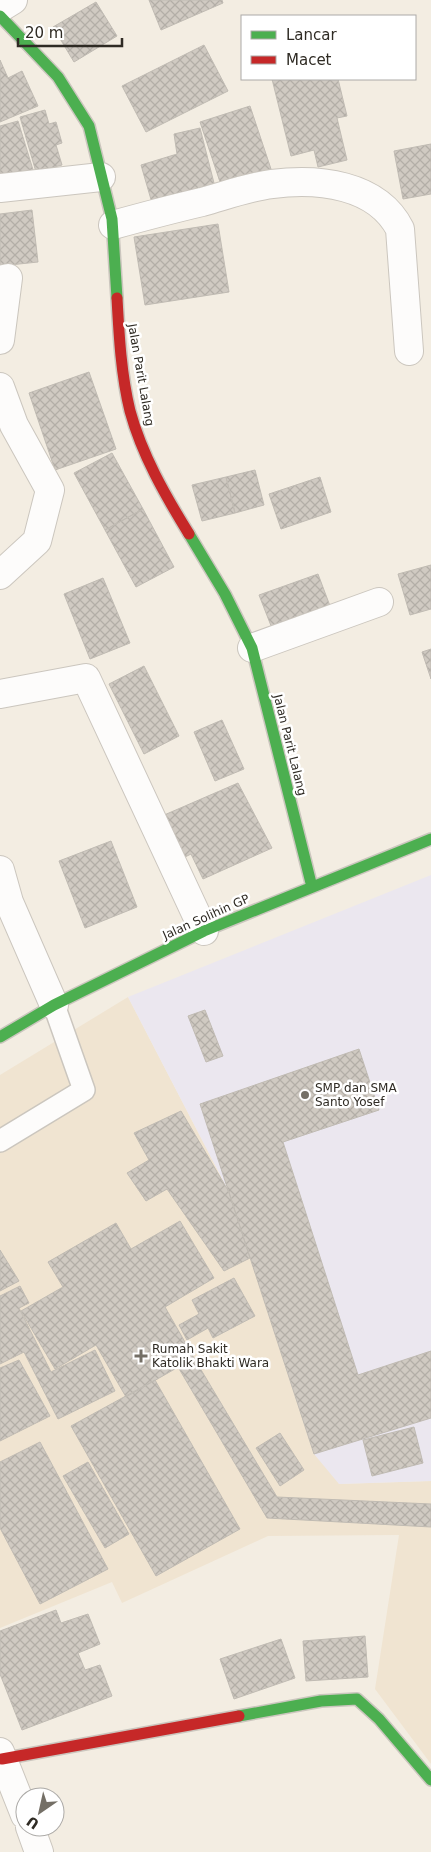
<svg xmlns="http://www.w3.org/2000/svg" width="431" height="1852" viewBox="0 0 431 1852" font-family="'DejaVu Sans',sans-serif">
<style>
.built{fill:#f0e4d1}
.education{fill:#ebe7ef}
.building{fill:url(#building-cross-hatch);stroke:#c0bbb3}
.lines{fill:none;stroke-linecap:round;stroke-linejoin:round}
.lane-casing{stroke:#cbc6be;stroke-width:24}
.street-casing{stroke:#cbc6be;stroke-width:30}
.fast-casing{stroke:#cbc6be;stroke-width:14}
.jam-casing{stroke:#cbc6be;stroke-width:14}
.lane{stroke:#fdfcfb;stroke-width:21}
.street{stroke:#fdfcfb;stroke-width:28}
.fast{stroke:#4caf50;stroke-width:11}
.jam{stroke:#c62828;stroke-width:11}
.poi-dot{fill:#746f66;stroke:#fff;stroke-width:2}
.labels{text-anchor:middle;stroke-width:5;stroke-linejoin:round;paint-order:stroke}
.street-label{font-size:12px;fill:#2f2b24;stroke:#fff}
.poi-label{font-size:12px;fill:#2f2b24;stroke:#fff;text-anchor:start}
</style>
<defs>
<pattern id="building-cross-hatch" width="8" height="8" patternUnits="userSpaceOnUse" patternTransform="scale(1.25)"><rect width="8" height="8" fill="#d0cac2"/><path d="M0 0l8 8M0 8l8-8" fill="none" stroke="#b3aea7"/></pattern>
</defs>
<rect width="100%" height="100%" fill="#f3ede2"/>
<path class="built" d="M128,997L229,1192L339,1484L431,1481V1764L375,1689L399,1535L268,1536L122,1603L112,1582L0,1628V1075Z"/>
<path class="education" d="M431,875V1481L339,1484L314,1454L229,1192L128,997Z"/>
<path class="building" d="M149,0H222L223,3L161,30Z
M96,2L117,36L74,62L53,27Z
M204,45L228,91L146,132L122,86Z
M0,60L8,78L22,71L38,106L0,122Z
M272,79H338L347,116L337,118L347,160L318,167L314,150L291,156Z
M250,106L273,175L223,191L200,122Z
M45,110L49,124L56,122L62,143L56,145L62,165L36,172L20,117Z
M18,121L34,173L0,181V126Z
M200,128L215,187L152,203L141,165L177,154L174,134Z
M431,144V194L403,199L394,151Z
M32,210L38,262L0,266V214Z
M218,224L229,292L145,305L134,237Z
M89,372L116,449L55,470L29,393Z
M112,453L143,509L105,530L74,473Z
M255,470L264,505L235,513L226,477Z
M226,477L235,513L202,521L192,485Z
M320,477L331,512L281,529L269,494Z
M143,509L174,567L136,587L105,530Z
M431,565V609L410,615L398,574Z
M318,574L333,614L275,636L259,595Z
M103,578L130,643L90,659L64,594Z
M431,649V679L422,652Z
M144,666L179,736L144,754L109,684Z
M222,720L244,769L215,781L194,732Z
M238,783L272,848L203,879L191,854L175,862L155,819Z
M111,841L137,907L85,928L59,861Z
M205,1010L223,1056L206,1062L188,1016Z
M359,1049L379,1110L283,1142L358,1375L431,1351V1418L314,1454L200,1104Z
M181,1111L229,1192L250,1258L224,1271L167,1189L146,1201L127,1173L149,1160L134,1133Z
M180,1221L214,1278L165,1307L194,1358L126,1397L96,1345L55,1369L21,1311L63,1287L48,1262L116,1223L131,1249Z
M0,1250L19,1281L0,1291Z
M234,1278L255,1316L213,1338L208,1328L187,1340L179,1325L199,1314L192,1300Z
M20,1286L29,1303L19,1308L51,1372L95,1350L115,1391L58,1419L24,1352L0,1364V1296Z
M194,1358L277,1497L431,1504V1527L267,1518L178,1367Z
M19,1360L50,1416L0,1441V1368Z
M155,1380L240,1529L156,1576L71,1426Z
M414,1427L423,1463L372,1476L363,1440Z
M280,1433L304,1470L280,1486L256,1448Z
M40,1442L108,1569L40,1604L0,1528V1462Z
M88,1462L129,1534L105,1548L63,1476Z
M56,1610L61,1623L88,1614L100,1644L78,1653L85,1670L100,1665L112,1696L22,1730L0,1674V1631Z
M365,1636L368,1677L306,1681L303,1641Z
M281,1639L295,1678L234,1699L220,1659Z"/>
<g class="lines">
<defs>
<path id="lane" d="M0,1141L84,1090L54,1005"/>
<path id="street" d="M0,8L13,0
M0,188L101,177
M113,225C142,217 172,209 202,202C224,196 248,187 272,184C318,178 377,184 400,229L409,351
M0,280L8,278L0,340
M0,387L14,425L50,490L37,541L0,575
M252,648L379,602
M0,694L86,678L204,931
M0,870L9,902L54,1005
M0,1752L25,1815
M30,1827L39,1852"/>
<path id="fast" d="M0,16L58,77L89,126L112,219L117,298
M189,534L225,594L252,648L312,887
M0,1037L54,1005L204,931L431,839
M239,1716L321,1701L357,1699L379,1719L431,1780"/>
<path id="jam" d="M117,298C119,335 121,374 130,411C142,455 165,495 189,534
M2,1759L239,1716"/>
</defs>
<use href="#lane" class="lane-casing"/>
<use href="#street" class="street-casing"/>
<use href="#fast" class="fast-casing"/>
<use href="#jam" class="jam-casing"/>
<use href="#lane" class="lane"/>
<use href="#street" class="street"/>
<use href="#fast" class="fast"/>
<use href="#jam" class="jam"/>
</g>
<g class="poi-dot">
<circle cx="305" cy="1095" r="5"/>
<path d="M138.5 1348.5h5v5h5v5h-5v5h-5v-5h-5v-5h5z"/>
</g>
<g class="labels">
<g class="street-label">
<text transform="translate(141 375) rotate(80)" y="4">Jalan Parit Lalang</text>
<text transform="translate(290 745) rotate(76)" y="4">Jalan Parit Lalang</text>
<text transform="translate(206 917) rotate(-24)" y="4">Jalan Solihin GP</text>
</g>
<g class="poi-label">
<text x="315" y="1092">SMP dan SMA<tspan x="315" dy="14">Santo Yosef</tspan></text>
<text x="152" y="1353">Rumah Sakit<tspan x="152" dy="14">Katolik Bhakti Wara</tspan></text>
</g>
</g>
<rect x="241" y="15" width="175" height="65" fill="#ffffff" stroke="#acaaa7"/>
<rect x="251" y="31" width="25" height="8" fill="#4caf50" stroke="#acaaa7"/>
<text x="286" y="40" font-size="15" fill="#2f2b24">Lancar</text>
<rect x="251" y="56" width="25" height="8" fill="#c62828" stroke="#acaaa7"/>
<text x="286" y="65" font-size="15" fill="#2f2b24">Macet</text>
<g transform="translate(40 1812) rotate(214)"><circle r="24" fill="#ffffff" stroke="#acaaa7"/>
<path d="M0-4L9 19L0 12L-9 19Z" fill="#746f66"/>
<text y="-8" font-size="14" font-weight="bold" text-anchor="middle" fill="#2f2b24">U</text>
</g>
<path d="M18 38v8h104v-8" fill="none" stroke="#2f2b24" stroke-width="2.5"/>
<text x="25" y="38" font-size="15" fill="#2f2b24" stroke="#ffffff" stroke-width="4" paint-order="stroke">20 m</text>
</svg>
